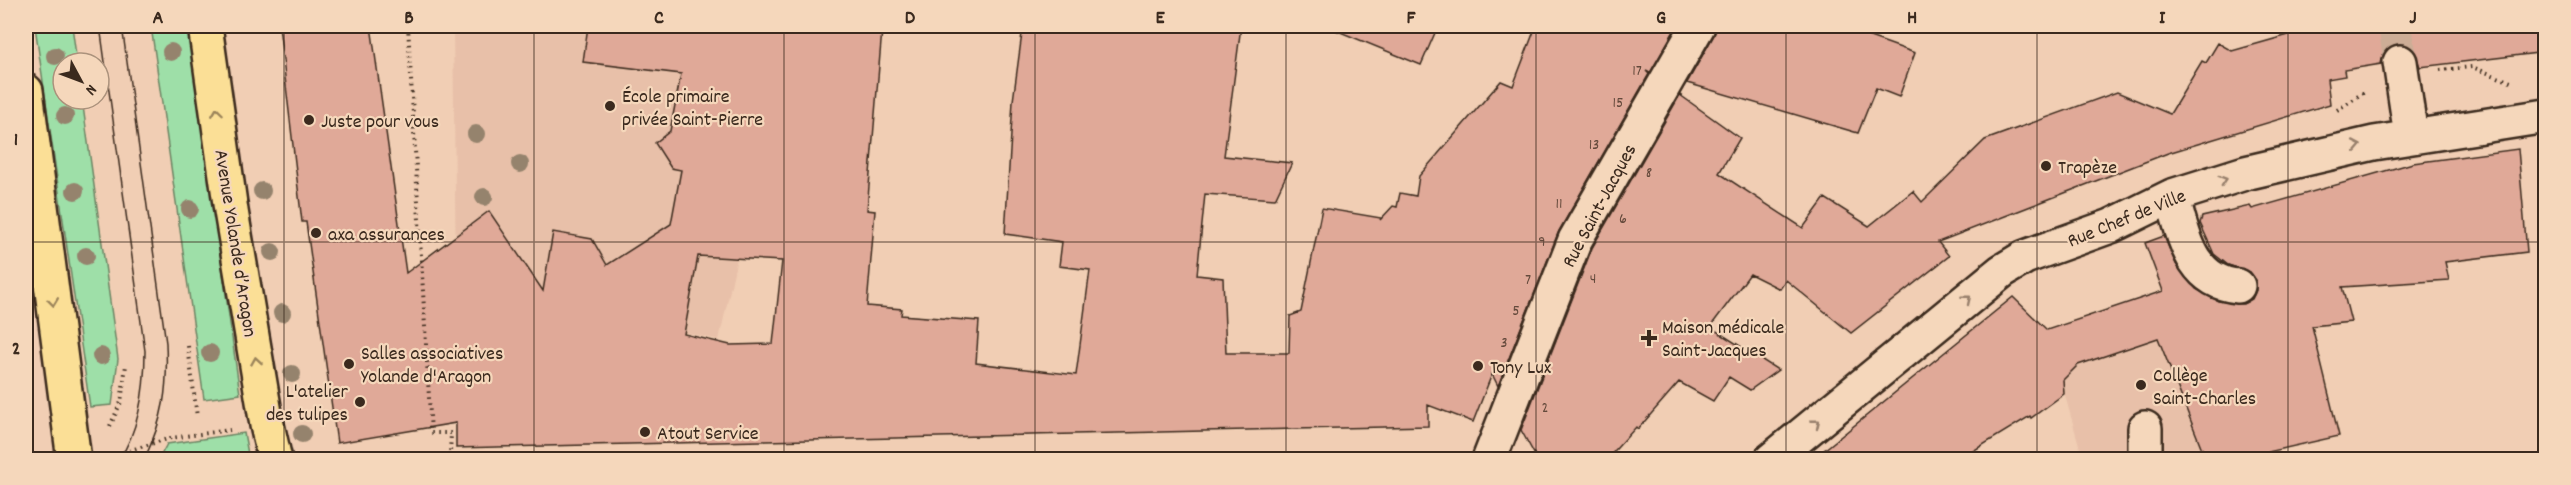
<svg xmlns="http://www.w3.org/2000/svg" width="2571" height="485" viewBox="0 0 2571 485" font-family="Dekko,sans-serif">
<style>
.built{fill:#e8c0a9}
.green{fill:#9edfa8;stroke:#6c8463;stroke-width:1.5}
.building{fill:#e0a998;stroke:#3b2a1e;stroke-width:1.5;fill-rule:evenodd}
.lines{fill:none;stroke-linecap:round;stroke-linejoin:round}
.minor-tunnel{stroke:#cdad96;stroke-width:33;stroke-dasharray:33 16;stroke-linecap:butt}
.minor-casing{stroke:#3b2a1e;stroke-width:38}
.major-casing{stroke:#3b2a1e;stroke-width:38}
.path{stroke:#3b2a1e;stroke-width:4;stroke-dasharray:1.5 4.5;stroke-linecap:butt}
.minor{stroke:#f5d7bb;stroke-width:33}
.major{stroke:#fbdf96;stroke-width:33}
.tram{stroke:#3b2a1e;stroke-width:1.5}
.tree{fill:#95836d}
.oneway{stroke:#9b845a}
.oneway2{stroke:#98806c}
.grid{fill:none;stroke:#3b2a1e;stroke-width:1.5;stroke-opacity:0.55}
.poi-dot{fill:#3b2a1e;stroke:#f5d7bb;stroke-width:2}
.labels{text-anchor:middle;stroke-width:4.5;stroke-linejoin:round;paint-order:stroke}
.number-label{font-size:16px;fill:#644a3c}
.poi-label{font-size:20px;fill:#3b2a1e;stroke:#f5d7bb;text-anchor:start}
.street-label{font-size:20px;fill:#3b2a1e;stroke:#f5d7bb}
.neatline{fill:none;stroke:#3b2a1e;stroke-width:2}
.grid-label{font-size:20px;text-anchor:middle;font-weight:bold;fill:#3b2a1e}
</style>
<rect width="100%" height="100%" fill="#f1ceb4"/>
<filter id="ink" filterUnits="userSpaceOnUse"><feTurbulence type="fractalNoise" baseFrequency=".0167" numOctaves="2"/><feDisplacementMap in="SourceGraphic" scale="12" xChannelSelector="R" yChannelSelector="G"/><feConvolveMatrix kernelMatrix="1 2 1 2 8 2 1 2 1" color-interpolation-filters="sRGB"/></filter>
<g filter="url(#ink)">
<path class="built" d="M453,26H778L753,186L719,340L552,304L456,277Z
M2201,323L2252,459H2083L2064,392L2053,378L2055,373Z"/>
<path class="green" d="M35,26H72L77,63H63V99H82L118,359L112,405L90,407Z
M151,26H188L240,394L204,399Z
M244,433L249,459H159L167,444Z"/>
<path class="building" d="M279,26H371L406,273L489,211L543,291L553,232L592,239L607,265L671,224L681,170L671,168L655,143L670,131L681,74L583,62L588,26H852L882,30L867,210L875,211L867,306L902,309L901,315L979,321L976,363L1076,375L1090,270L1059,266L1062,242L1005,234L1013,101L1023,26H1241L1224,156L1292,163L1275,199L1205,194L1197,275L1223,278L1226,353H1289L1290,316L1301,312L1322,208L1381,218L1380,220L1393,206L1397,207L1400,193L1416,196L1419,176L1501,81L1513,86L1536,26H1677L1650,73L1646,71L1649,74L1559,231L1498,386L1492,374L1473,422L1428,405V426L456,448V423L337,443L306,222H302ZM698,256L782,261L773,344L730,345L684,334Z
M1328,26H1438L1421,65L1328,27Z
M1717,26H1839L1915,53L1899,97L1876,88L1858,133L1687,83L1714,35Z
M2320,26H2546V52L2420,67L2414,50L2406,44H2397L2388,48L2383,55L2381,64L2344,70L2345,76L2327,79L2330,104L2168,153L1938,242L1949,256L1851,333L1786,280L1780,289L1750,274L1710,327L1778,370L1750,390L1729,377L1713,401L1679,382L1638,429L1636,427L1607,459H1537L1521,430L1592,248L1680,95L1740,138L1719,173L1803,228L1825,198L1869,226L1913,191L1922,202L1985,140L2117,92L2170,114L2202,61L2206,63L2218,43L2232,51Z
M2518,149L2527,252L2445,262L2449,280L2342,287L2351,322L2312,326L2339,436L2237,459H2206L2158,338L2078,365L2063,380L2064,394L2031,418L2030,416L1960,459H1813L2013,297L2047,330L2163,291L2145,243L2164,236L2176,264L2196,289L2218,301L2243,304L2252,299L2256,290V280L2250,272L2228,265L2214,254L2200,223L2202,217L2250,206L2252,209L2413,163Z"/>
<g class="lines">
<path class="minor-tunnel" d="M2395,26L2400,62"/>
<defs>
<path id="minor" d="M2400,62L2411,136
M2172,196C2184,235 2190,282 2238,286
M2145,428V460
M1489,460L1575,240L1698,26
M1771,460L2002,271L2025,257L2111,226L2172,196L2245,173L2374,143L2546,116"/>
<path id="major" d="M205,26L231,211L267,425L275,460
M26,91L74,460"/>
</defs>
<use href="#minor" class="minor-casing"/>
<use href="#major" class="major-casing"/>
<path class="path" d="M408,26L431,433H451L450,453
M2440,70L2472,67L2511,82
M2337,110L2366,91
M188,346L197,417
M110,426L121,402L126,365
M113,458L124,452L171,438L230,430"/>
<use href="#minor" class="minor"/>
<use href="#major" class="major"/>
<path class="tram" d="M100,26L145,351C145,388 140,428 119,460
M122,26L166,343C168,389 164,418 144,460"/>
</g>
<g class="tree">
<circle cx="171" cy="52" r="9"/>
<circle cx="55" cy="56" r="9"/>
<circle cx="65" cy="116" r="9"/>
<circle cx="476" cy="134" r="9"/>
<circle cx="520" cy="164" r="9"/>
<circle cx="75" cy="191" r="9"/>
<circle cx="262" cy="191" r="9"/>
<circle cx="484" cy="197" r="9"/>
<circle cx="190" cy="209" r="9"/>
<circle cx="272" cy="252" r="9"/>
<circle cx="86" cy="256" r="9"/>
<circle cx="282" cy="313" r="9"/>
<circle cx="210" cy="353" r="9"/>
<circle cx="101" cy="356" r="9"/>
<circle cx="292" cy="374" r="9"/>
<circle cx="302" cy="434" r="9"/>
</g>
<defs><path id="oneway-chevron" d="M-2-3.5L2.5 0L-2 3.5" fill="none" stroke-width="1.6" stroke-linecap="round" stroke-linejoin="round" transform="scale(1.5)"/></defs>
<g class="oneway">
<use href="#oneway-chevron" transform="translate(217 112) rotate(-98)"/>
<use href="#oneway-chevron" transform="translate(53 302) rotate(83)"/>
<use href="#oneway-chevron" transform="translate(256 361) rotate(-99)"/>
</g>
<g class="oneway2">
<use href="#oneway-chevron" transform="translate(2357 146) rotate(-11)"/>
<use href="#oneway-chevron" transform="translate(2223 180) rotate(-18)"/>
<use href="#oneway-chevron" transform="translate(1967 299) rotate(-39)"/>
<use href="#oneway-chevron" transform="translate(1816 423) rotate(-39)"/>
</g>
</g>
<path class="grid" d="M284,26V460M534,26V460M784,26V460M1035,26V460M1286,26V460M1536,26V460M1786,26V460M2037,26V460M2288,26V460M26,242H2546"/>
<g class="poi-dot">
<circle cx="610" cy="106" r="6"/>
<circle cx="309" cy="120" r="6"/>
<circle cx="2046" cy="166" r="6"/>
<circle cx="316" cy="233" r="6"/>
<path d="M1646 329h6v6h6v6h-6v6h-6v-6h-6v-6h6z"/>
<circle cx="349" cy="364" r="6"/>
<circle cx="1478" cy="366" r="6"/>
<circle cx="2141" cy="385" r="6"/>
<circle cx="360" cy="402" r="6"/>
<circle cx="645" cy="432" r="6"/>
</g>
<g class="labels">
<g class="number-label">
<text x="1637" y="75">17</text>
<text x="1618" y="107">15</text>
<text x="1594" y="149">13</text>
<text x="1649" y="177">8</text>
<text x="1559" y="208">11</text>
<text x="1623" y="223">6</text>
<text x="1542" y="246">9</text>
<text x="1593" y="283">4</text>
<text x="1528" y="284">7</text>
<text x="1516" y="315">5</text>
<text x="1504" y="347">3</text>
<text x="1545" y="412">2</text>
</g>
<g class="poi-label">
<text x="622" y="102">École primaire<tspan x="622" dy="23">privée Saint-Pierre</tspan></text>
<text x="321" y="127">Juste pour vous</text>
<text x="2058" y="173">Trapèze</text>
<text x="328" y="240">axa assurances</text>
<text x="1662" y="333">Maison médicale<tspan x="1662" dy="23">Saint-Jacques</tspan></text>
<text x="361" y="359">Salles associatives<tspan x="361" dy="23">Yolande d'Aragon</tspan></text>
<text x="1490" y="373">Tony Lux</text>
<text x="2153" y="381">Collège<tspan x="2153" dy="23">Saint-Charles</tspan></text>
<text x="348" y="397" text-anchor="end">L'atelier<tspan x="348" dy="23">des tulipes</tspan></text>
<text x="657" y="439">Atout Service</text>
</g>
<g class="street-label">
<text transform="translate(1598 205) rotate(-62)" y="7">Rue Saint-Jacques</text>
<text transform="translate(2126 217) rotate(-22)" y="7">Rue Chef de Ville</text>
<text transform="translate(237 243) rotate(81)" y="7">Avenue Yolande d’Aragon</text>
</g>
</g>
<rect width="2571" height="485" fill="none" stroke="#f5d7bb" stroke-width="66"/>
<g transform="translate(81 81) rotate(131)"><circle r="28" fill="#f5d7bb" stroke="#ab927c" stroke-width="1.5"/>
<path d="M0-4.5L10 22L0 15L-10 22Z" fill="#3b2a1e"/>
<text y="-9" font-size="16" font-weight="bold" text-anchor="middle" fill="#3b2a1e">N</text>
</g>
<rect x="33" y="33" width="2505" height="419" class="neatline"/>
<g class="grid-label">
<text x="158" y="23">A</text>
<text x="409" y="23">B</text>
<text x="659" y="23">C</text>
<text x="910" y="23">D</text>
<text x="1160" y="23">E</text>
<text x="1411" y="23">F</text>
<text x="1661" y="23">G</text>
<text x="1912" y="23">H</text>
<text x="2162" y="23">I</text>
<text x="2413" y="23">J</text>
<text x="16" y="145">1</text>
<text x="16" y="354">2</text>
</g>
</svg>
